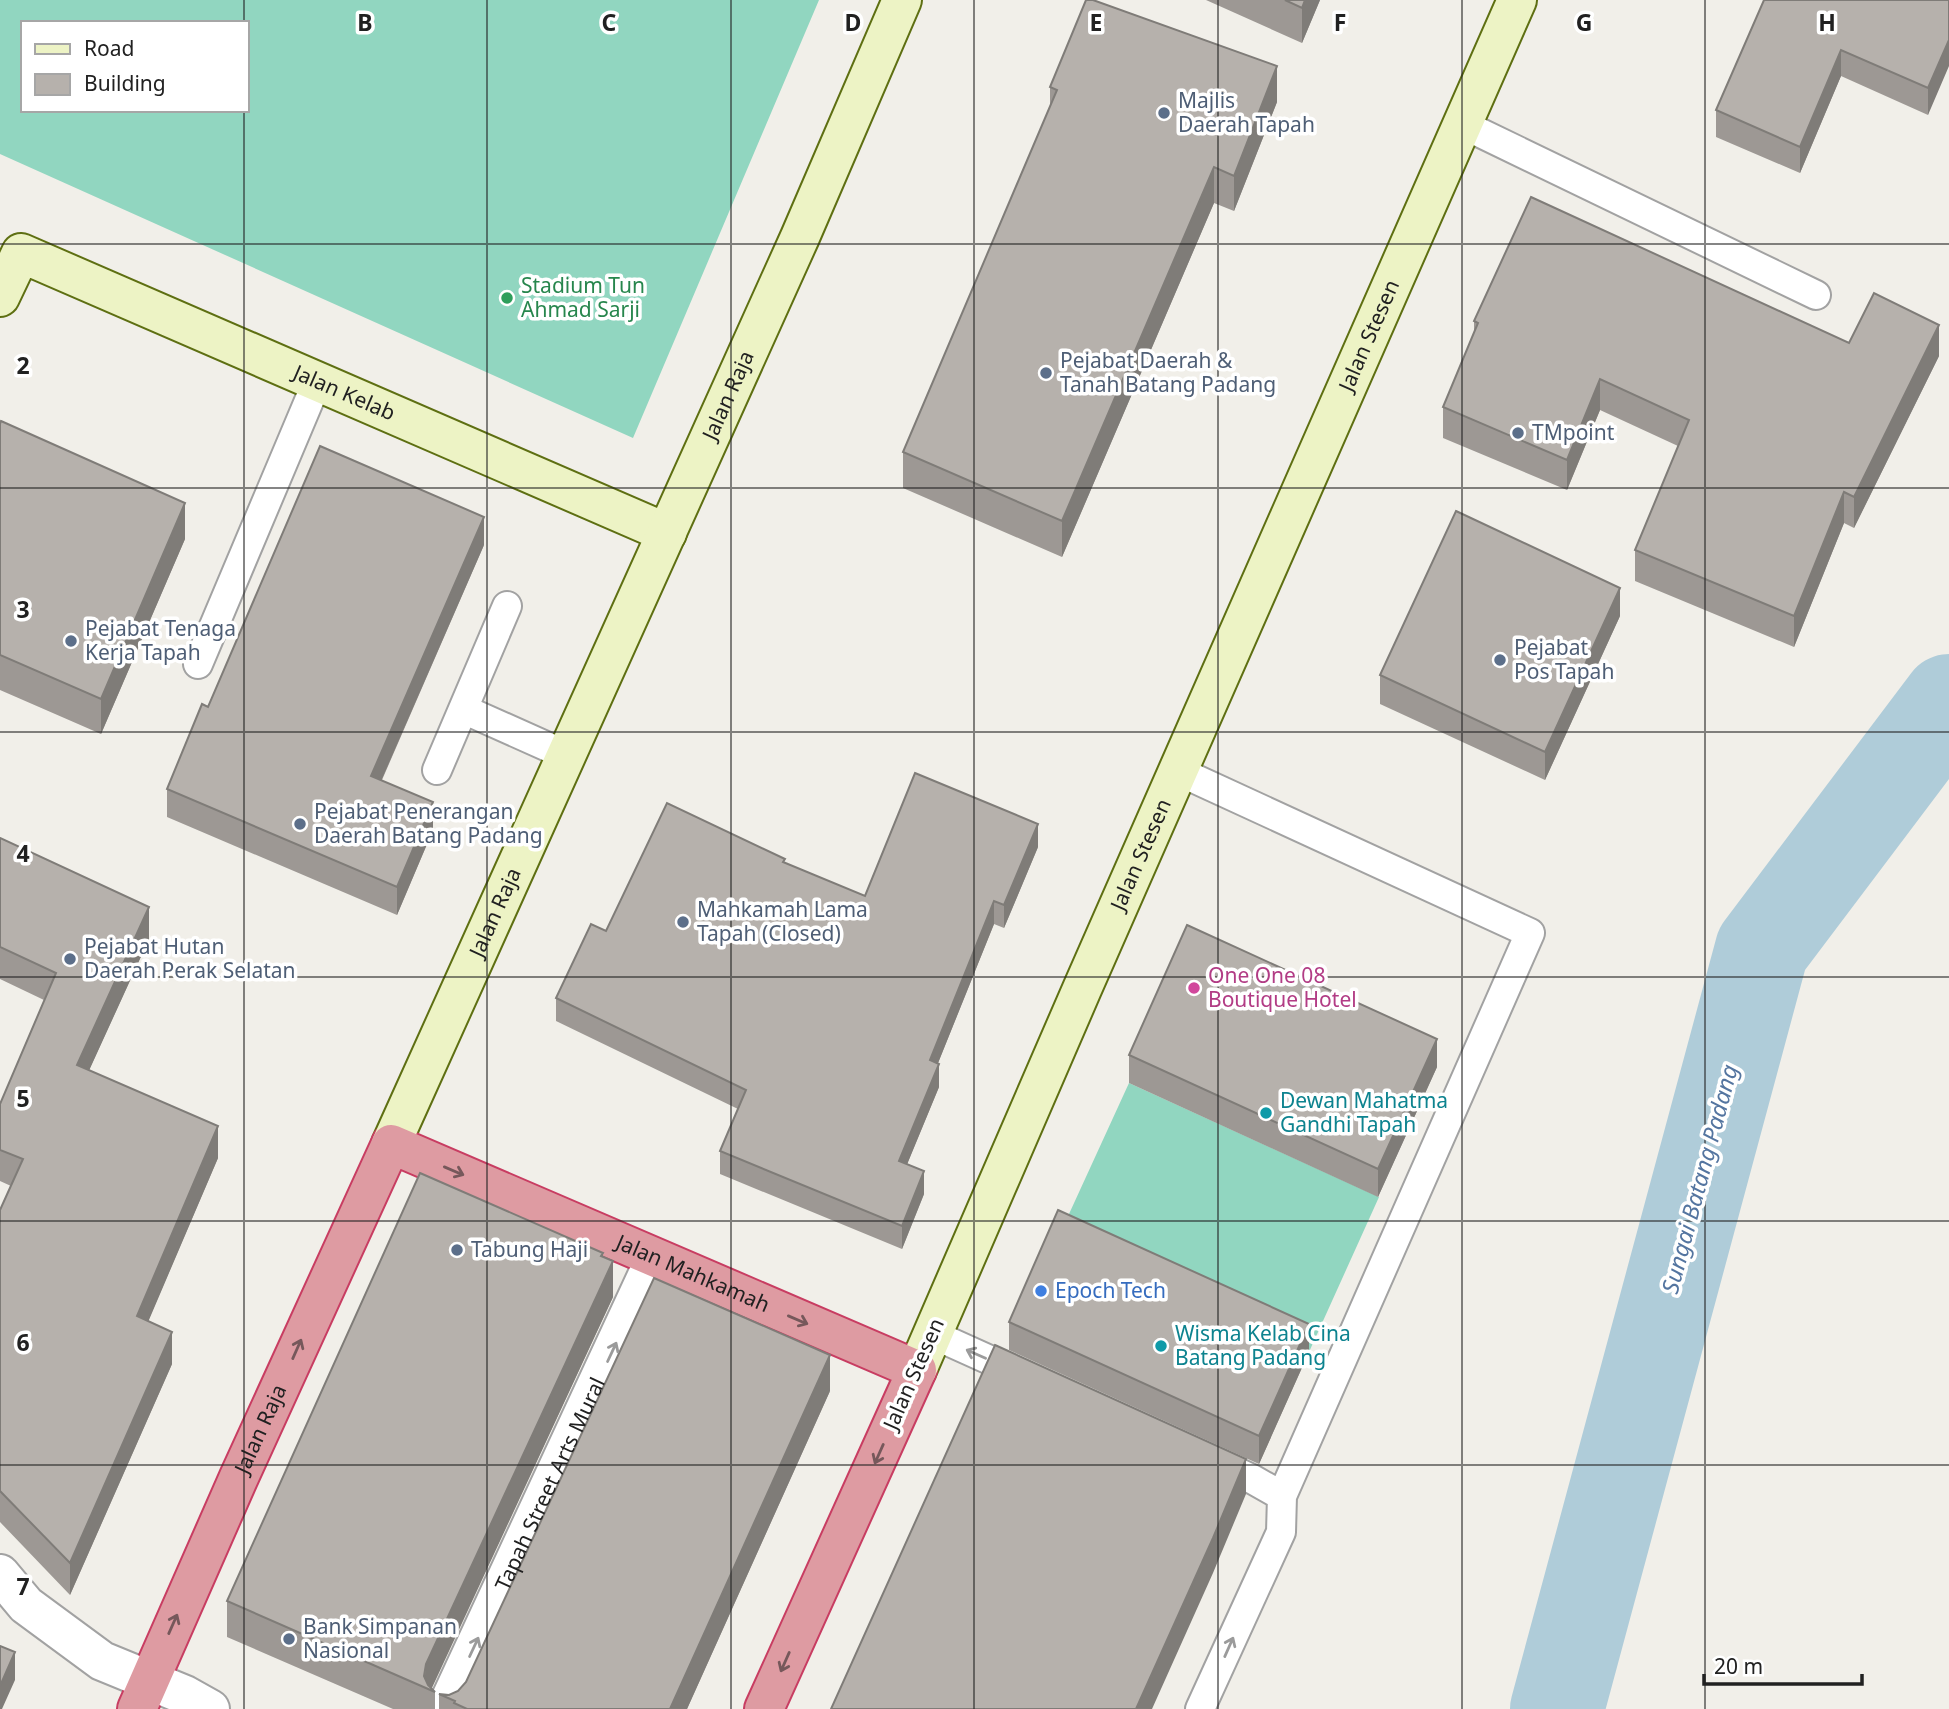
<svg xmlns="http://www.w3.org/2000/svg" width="1949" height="1709" viewBox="0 0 1949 1709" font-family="'Noto Sans',sans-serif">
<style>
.pitch{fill:#91d6c0;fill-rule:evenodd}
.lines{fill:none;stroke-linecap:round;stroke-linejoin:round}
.river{stroke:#afccd9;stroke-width:94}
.lane-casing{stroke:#a2a2a2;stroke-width:32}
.street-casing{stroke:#a2a2a2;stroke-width:42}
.secondary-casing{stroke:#5e6f12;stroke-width:42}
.highway-casing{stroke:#c83d62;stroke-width:42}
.lane{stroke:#fff;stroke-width:28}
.street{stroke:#fff;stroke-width:38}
.secondary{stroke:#edf3c5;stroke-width:38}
.highway{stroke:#de9ba2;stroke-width:38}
.wall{fill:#9d9894}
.shaded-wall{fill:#7f7c78}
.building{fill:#b6b1ac;stroke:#7f7c78;stroke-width:2}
.oneway{stroke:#76585b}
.oneway2{stroke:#9b9b9b}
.grid{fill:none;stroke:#212121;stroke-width:2;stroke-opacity:0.55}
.service-dot{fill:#5c6f8a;stroke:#fff;stroke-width:2.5}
.leisure-dot{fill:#2e9e5b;stroke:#fff;stroke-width:2.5}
.hotel-dot{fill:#d1479c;stroke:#fff;stroke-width:2.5}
.culture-dot{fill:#0f9aa8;stroke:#fff;stroke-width:2.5}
.shop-dot{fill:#3f7fe0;stroke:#fff;stroke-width:2.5}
.labels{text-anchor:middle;stroke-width:7;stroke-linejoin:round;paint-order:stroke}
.service-label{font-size:21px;fill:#4e5e75;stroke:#fff;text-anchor:start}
.leisure-label{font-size:21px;fill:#27864d;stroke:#fff;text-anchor:start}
.street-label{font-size:21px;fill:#212121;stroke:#fff}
.hotel-label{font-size:21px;fill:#b23c85;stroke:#fff;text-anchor:start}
.culture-label{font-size:21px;fill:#0d838f;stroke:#fff;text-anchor:start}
.shop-label{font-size:21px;fill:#366cbe;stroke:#fff;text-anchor:start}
.water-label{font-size:23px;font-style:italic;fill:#5475a0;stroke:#fff}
.grid-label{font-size:23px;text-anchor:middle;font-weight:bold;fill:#212121;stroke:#fff;stroke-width:7;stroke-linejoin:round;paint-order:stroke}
</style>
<rect width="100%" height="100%" fill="#f1efe9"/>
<path class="pitch" d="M0,0H819L633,438L0,154ZM23,23H247V110H23Z
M1129,1083L1379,1197L1309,1352L1058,1238Z"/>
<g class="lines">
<path class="river" d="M1557,1709L1762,949L1949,701"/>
<defs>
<path id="lane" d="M1462,124L1816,295
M198,664L317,382
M463,709L566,755
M437,770L507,606
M1178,771L1530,933L1282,1496L1281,1532L1200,1709
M932,1334L1023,1375
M1213,1461L1252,1479L1282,1496"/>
<g id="street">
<path d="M0,1574L26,1605L102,1661L185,1695L210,1709"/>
<path id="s1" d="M446,1709L655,1259"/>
</g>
<g id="secondary">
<path id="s2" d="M0,297L21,253L667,533"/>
<path id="s3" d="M391,1144L800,237L902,0"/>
<path id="s4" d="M917,1370L1082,989L1517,0"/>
</g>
<g id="highway">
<path id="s5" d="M137,1709L239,1477L391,1144L917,1370L764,1709"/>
</g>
</defs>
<use href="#lane" class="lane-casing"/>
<use href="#street" class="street-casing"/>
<use href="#secondary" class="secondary-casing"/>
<use href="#highway" class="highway-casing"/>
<use href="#lane" class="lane"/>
<use href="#street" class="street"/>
<use href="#secondary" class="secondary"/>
<use href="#highway" class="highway"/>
</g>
<path class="wall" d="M1206,0H1320L1302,43Z
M1764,0H1949L1928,115L1841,76L1800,173L1716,137V110Z
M1050,87L1277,102L1234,211L1214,203L1062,557L903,488V452L1050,108Z
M1474,321L1849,343L1939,356L1854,528L1844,523L1794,647L1635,581V550L1678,446L1600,410L1567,490L1443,438V407L1474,334Z
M0,424L185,539L101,734L0,690Z
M484,545L382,780L433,830L397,915L167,817V789L208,707Z
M1620,616L1545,780L1380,704V675Z
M0,838L149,939L89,1070L218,1158L148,1321L172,1364L70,1595L0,1522V1210L11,1186L0,1181V1104L44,1000L0,979Z
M1038,847L1004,928L994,924L938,1063L939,1087L907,1164L924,1194L902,1249L720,1174V1151L738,1109L556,1021V998L606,931L785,863L865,896Z
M1129,1055L1437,1067L1378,1197L1129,1083Z
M603,1256L613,1297L431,1688L435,1692V1709H393L227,1637V1601Z
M1009,1322L1309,1352L1259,1464L1009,1350Z
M830,1391L687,1709H439V1694L449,1695L458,1691Z"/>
<path class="shaded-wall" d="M1305,0H1320L1302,43V8Z
M1949,40V66L1928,115V88Z
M1841,50V76L1800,173V147Z
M1277,66V102L1234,211V176Z
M1214,167V203L1062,557V521Z
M1939,325V356L1854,528V497Z
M1600,379V410L1567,490V460Z
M1844,492V523L1794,647V616Z
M185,503V539L101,734V699Z
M484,517V545L371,804V776Z
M1620,588V616L1545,780V752Z
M433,802V830L397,915V887Z
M1038,824V847L1004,928V905Z
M994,901V924L930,1083V1060Z
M149,907V939L77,1097V1065Z
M1437,1039V1067L1378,1197V1169Z
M939,1064V1087L899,1184V1161Z
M218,1126V1158L137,1348V1316Z
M924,1171V1194L902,1249V1226Z
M603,1253V1284L613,1261V1297L431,1690L424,1687L426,1664Z
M1309,1324V1352L1259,1464V1436Z
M172,1332V1364L70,1595V1563Z
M830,1355V1391L687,1709H670Z
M1246,1459V1494L1213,1573L1152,1709H1136Z
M15,1652V1680L2,1709H0V1686Z"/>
<path class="building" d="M1086,0H1093L1277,66L1234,176L1214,167L1062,521L903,452L1057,90L1050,87Z
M1285,0H1305L1302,8Z
M1764,0H1949V40L1928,88L1841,50L1800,147L1716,110Z
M1531,197L1849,343L1874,293L1939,325L1854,497L1844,492L1794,616L1635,550L1689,420L1600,379L1567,460L1443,407L1478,323L1474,321Z
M1,421L185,503L101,699L0,655V424Z
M320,446L484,517L371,776L433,802L397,887L167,789L202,704L208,707Z
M1456,511L1620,588L1545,752L1380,675Z
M915,773L1038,824L1004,905L994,901L930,1060L939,1064L899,1161L924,1171L902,1226L720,1151L746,1090L556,998L591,924L606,931L667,803L785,859L783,862L865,896Z
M0,838L149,907L77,1065L218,1126L137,1316L172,1332L70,1563L0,1491V1210L23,1159L0,1150V1104L56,973L0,947Z
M1187,925L1437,1039L1378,1169L1129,1055Z
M420,1173L603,1253L601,1256L613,1261L426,1664L424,1676L428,1685L435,1692L227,1601Z
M1058,1210L1309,1324L1259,1436L1009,1322Z
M654,1278L830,1355L670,1709H467L454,1703L455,1701L439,1694L449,1695L458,1691L466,1682Z
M995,1345L1246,1459L1213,1538L1136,1709H831Z
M0,1646L15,1652L0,1686Z"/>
<defs><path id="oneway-shaft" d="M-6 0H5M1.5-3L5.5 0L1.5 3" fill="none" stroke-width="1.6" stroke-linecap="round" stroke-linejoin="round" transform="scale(1.75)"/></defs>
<g class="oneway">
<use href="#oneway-shaft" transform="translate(454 1171) rotate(23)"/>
<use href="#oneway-shaft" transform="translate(798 1320) rotate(23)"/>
<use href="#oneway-shaft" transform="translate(297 1349) rotate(-66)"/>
<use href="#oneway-shaft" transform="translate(879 1454) rotate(114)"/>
<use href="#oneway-shaft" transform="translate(173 1624) rotate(-66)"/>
<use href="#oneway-shaft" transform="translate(785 1662) rotate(114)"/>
</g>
<g class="oneway2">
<use href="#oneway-shaft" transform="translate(612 1352) rotate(-65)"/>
<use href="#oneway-shaft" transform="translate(976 1354) rotate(-156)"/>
<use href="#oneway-shaft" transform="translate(474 1647) rotate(-65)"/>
<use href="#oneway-shaft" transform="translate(1229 1647) rotate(-66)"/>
</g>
<path class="grid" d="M244,0V23M487,0V1709M731,0V1709M974,0V1709M1218,0V1709M1462,0V1709M1705,0V1709M244,110V1709M0,244H1949M0,488H1949M0,732H1949M0,977H1949M0,1221H1949M0,1465H1949"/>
<g class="service-dot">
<circle cx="1164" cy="113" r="7"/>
<circle cx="1046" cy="373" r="7"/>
<circle cx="1518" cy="433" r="7"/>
<circle cx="71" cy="641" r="7"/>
<circle cx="1500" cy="660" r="7"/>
<circle cx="300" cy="824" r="7"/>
<circle cx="683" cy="922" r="7"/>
<circle cx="70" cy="959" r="7"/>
<circle cx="457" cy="1250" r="7"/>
<circle cx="289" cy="1639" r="7"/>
</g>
<circle class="leisure-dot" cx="507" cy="298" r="7"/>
<circle class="hotel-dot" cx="1194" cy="988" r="7"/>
<g class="culture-dot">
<circle cx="1266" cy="1113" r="7"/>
<circle cx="1161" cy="1346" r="7"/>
</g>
<circle class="shop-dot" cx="1041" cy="1291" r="7"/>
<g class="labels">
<g class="service-label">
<text x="1178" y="108">Majlis<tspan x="1178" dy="24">Daerah Tapah</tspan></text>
<text x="1060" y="368">Pejabat Daerah &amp;<tspan x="1060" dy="24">Tanah Batang Padang</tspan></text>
<text x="1532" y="440">TMpoint</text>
<text x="85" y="636">Pejabat Tenaga<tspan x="85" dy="24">Kerja Tapah</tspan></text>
<text x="1514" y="655">Pejabat<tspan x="1514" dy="24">Pos Tapah</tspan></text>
<text x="314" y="819">Pejabat Penerangan<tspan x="314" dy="24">Daerah Batang Padang</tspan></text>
<text x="697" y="917">Mahkamah Lama<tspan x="697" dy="24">Tapah (Closed)</tspan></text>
<text x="84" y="954">Pejabat Hutan<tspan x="84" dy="24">Daerah Perak Selatan</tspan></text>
<text x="471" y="1257">Tabung Haji</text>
<text x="303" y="1634">Bank Simpanan<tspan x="303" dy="24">Nasional</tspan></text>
</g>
<g class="leisure-label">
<text x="521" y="293">Stadium Tun<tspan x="521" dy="24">Ahmad Sarji</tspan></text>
</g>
<g class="street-label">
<text dy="7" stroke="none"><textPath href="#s4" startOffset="1129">Jalan Stesen</textPath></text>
<text dy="7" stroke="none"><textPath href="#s2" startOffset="401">Jalan Kelab</textPath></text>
<text dy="7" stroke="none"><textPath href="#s3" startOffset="821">Jalan Raja</textPath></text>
<text dy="7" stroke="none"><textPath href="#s4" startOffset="562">Jalan Stesen</textPath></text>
<text dy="7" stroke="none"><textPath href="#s3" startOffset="254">Jalan Raja</textPath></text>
<text dy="7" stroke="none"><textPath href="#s5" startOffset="948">Jalan Mahkamah</textPath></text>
<text transform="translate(914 1374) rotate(-66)" y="7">Jalan Stesen</text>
<text dy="7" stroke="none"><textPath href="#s5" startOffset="306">Jalan Raja</textPath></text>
<text dy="7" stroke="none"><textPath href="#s1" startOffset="248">Tapah Street Arts Mural</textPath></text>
</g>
<g class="hotel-label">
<text x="1208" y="983">One One 08<tspan x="1208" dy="24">Boutique Hotel</tspan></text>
</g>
<g class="culture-label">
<text x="1280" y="1108">Dewan Mahatma<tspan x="1280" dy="24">Gandhi Tapah</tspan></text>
<text x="1175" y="1341">Wisma Kelab Cina<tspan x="1175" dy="24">Batang Padang</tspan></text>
</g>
<g class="shop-label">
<text x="1055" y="1298">Epoch Tech</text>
</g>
<g class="water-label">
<text transform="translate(1700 1179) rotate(-75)" y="8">Sungai Batang Padang</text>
</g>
</g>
<g class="grid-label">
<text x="365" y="31">B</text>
<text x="609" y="31">C</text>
<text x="853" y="31">D</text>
<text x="1096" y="31">E</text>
<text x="1340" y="31">F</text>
<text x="1584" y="31">G</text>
<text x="1827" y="31">H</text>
<text x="23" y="374">2</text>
<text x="23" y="618">3</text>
<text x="23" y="862">4</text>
<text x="23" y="1107">5</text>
<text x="23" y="1351">6</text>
<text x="23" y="1595">7</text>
</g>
<rect x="21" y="21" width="228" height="91" fill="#ffffff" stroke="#a6a6a6" stroke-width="2"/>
<rect x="35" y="44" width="35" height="10" fill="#edf3c5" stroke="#a6a6a6" stroke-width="2"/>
<text x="84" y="56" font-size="21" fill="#212121">Road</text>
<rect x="35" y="74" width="35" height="21" fill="#b6b1ac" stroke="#a6a6a6" stroke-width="2"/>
<text x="84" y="91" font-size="21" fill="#212121">Building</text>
<path d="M1704 1674v10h158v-10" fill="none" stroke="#212121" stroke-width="3.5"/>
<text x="1714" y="1674" font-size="21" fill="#212121" stroke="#ffffff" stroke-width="5" paint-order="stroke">20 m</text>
</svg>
